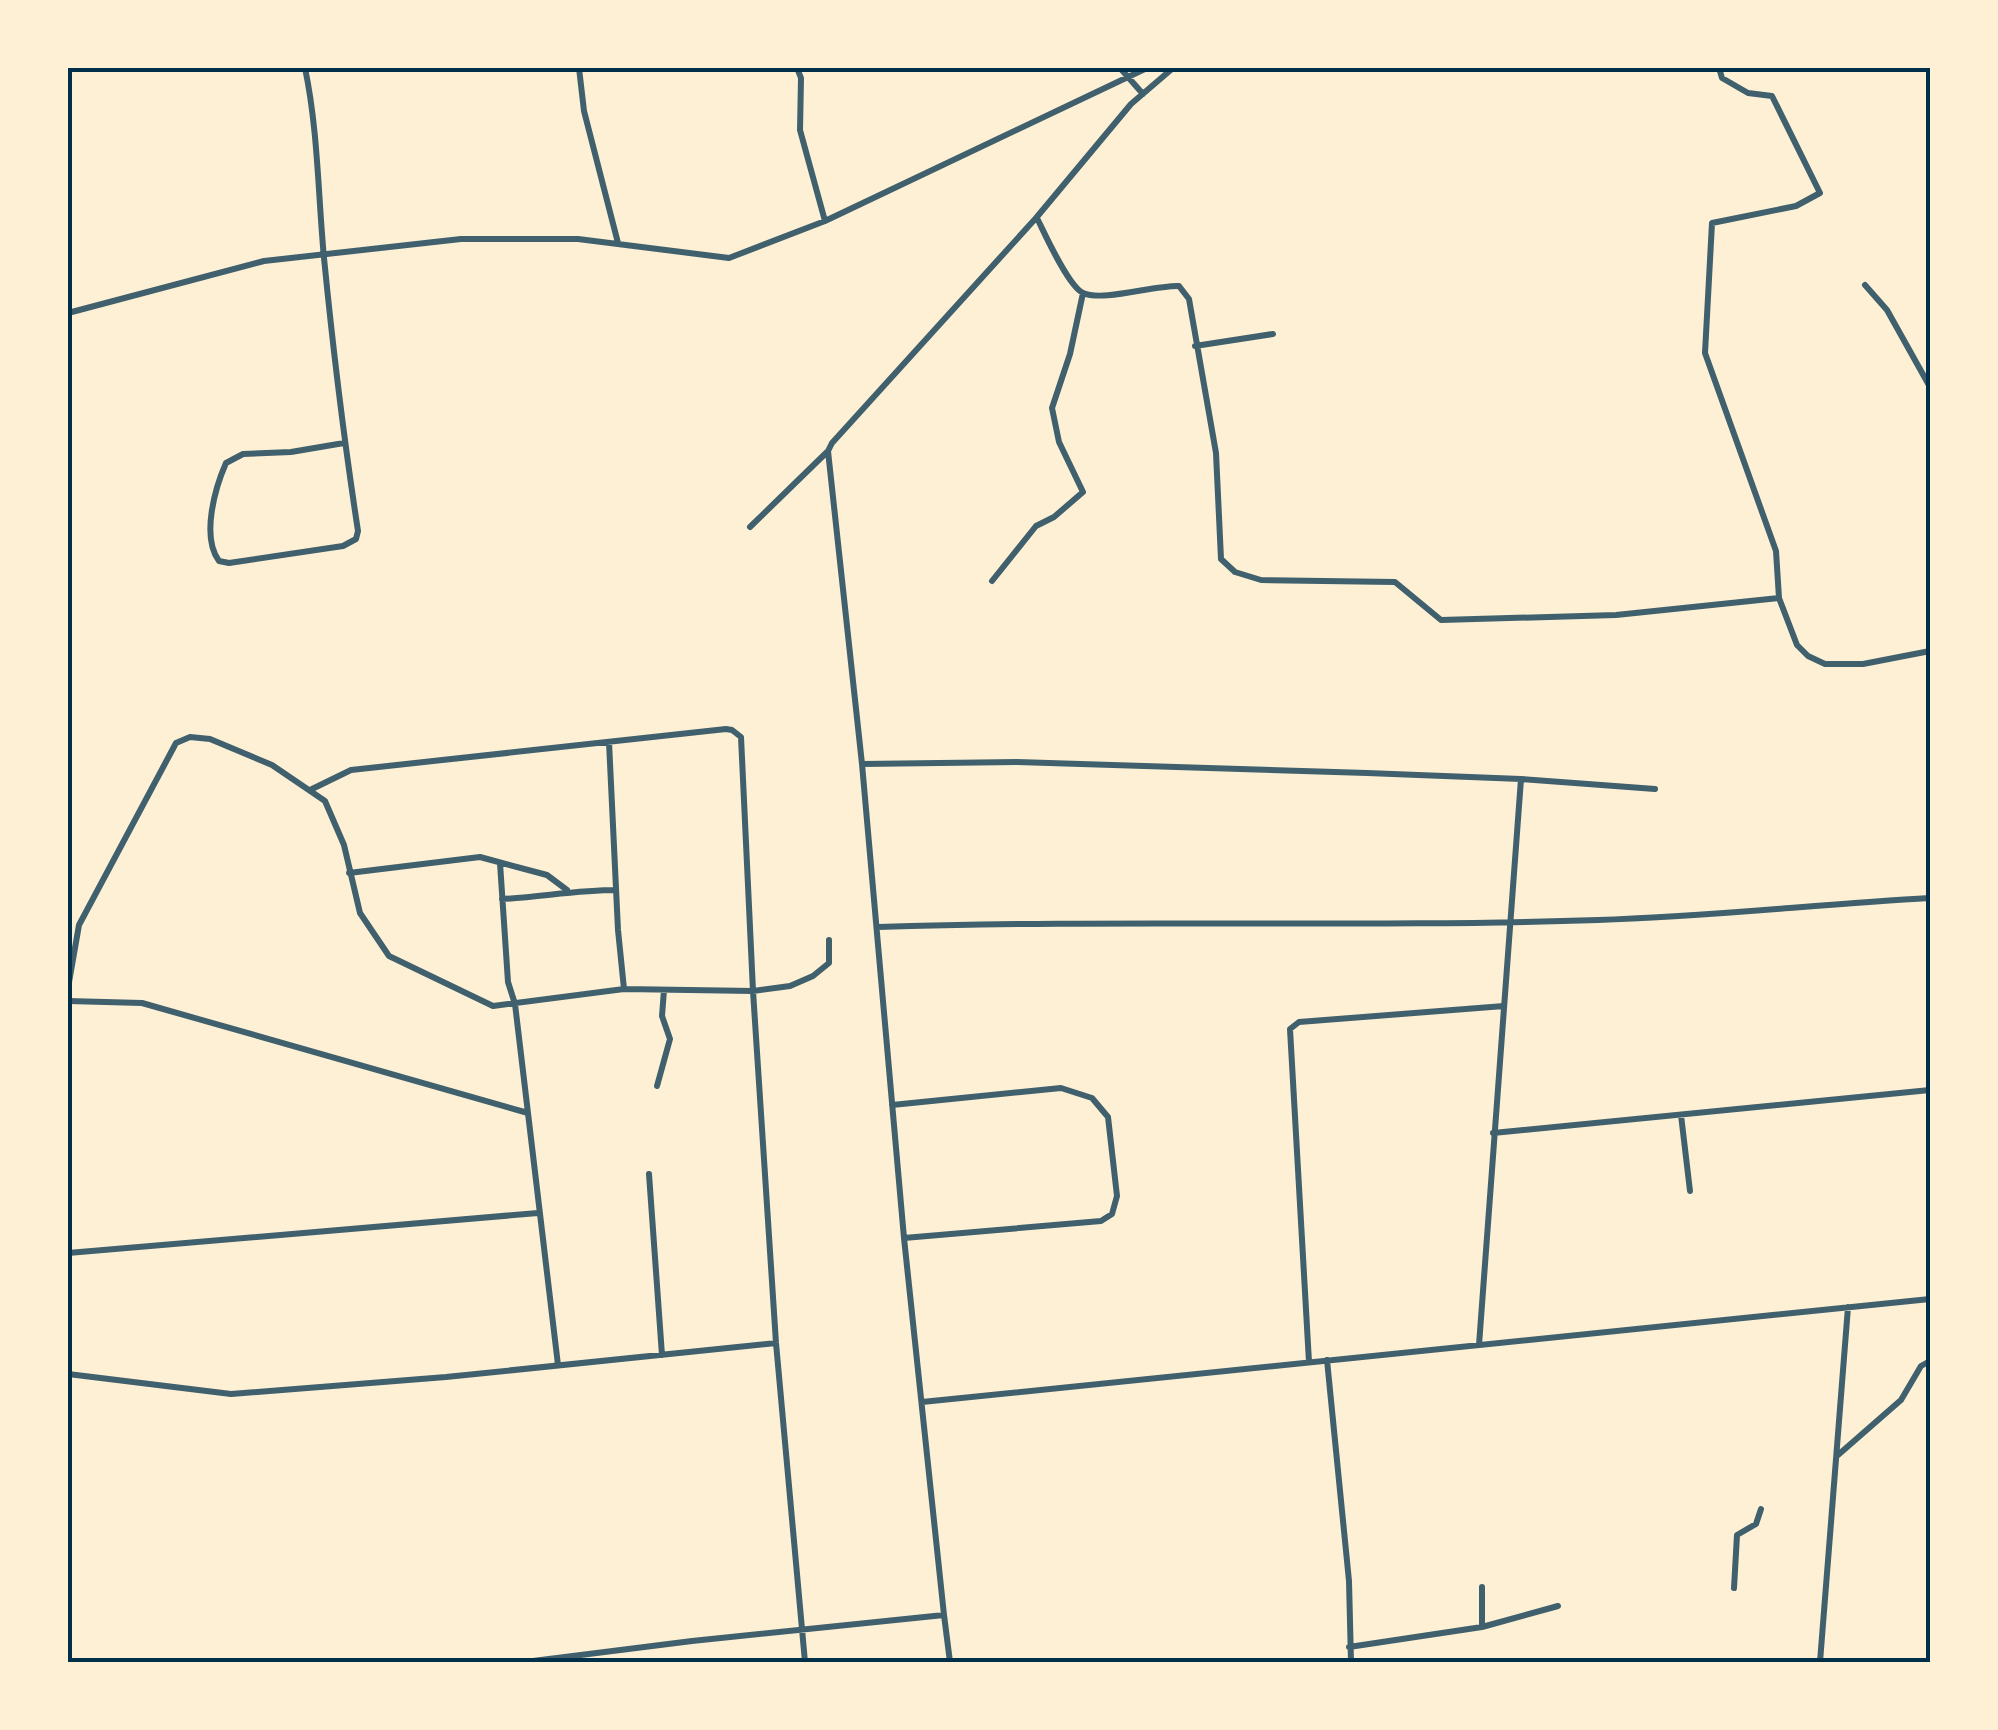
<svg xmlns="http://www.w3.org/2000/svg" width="1998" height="1730" viewBox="0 0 1998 1730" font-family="'Noto Sans',sans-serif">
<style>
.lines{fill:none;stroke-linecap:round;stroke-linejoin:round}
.minor{stroke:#3f606c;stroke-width:6}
.neatline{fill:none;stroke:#003049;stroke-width:4}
</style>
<rect width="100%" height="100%" fill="#fdf0d5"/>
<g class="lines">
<path class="minor" d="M305,68C318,130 318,194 324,258C333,349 344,440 358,531L356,539L343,546L229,563L219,561C201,537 215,488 226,463L243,454L291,452L344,443
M579,68L584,111L618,243
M797,68L801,78L800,130L825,221
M1120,68L1143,94
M1719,68L1722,78L1748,93L1772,96L1820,193L1796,206L1712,223L1705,353L1776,551L1779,598L1797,645L1808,656L1825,664H1863L1930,651
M1037,218C1045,234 1068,286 1083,293C1103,302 1154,285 1179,286L1189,299L1216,453L1221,559L1235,572L1261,580L1395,582L1441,620L1616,615L1779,598
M1865,285L1887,310L1930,387
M68,313L264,261L461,239H578L729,258L825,221L1147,68
M1195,346L1273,334
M750,527L827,452
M992,581L1036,526L1054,517L1083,492L1059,442L1052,408L1070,354L1083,293
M609,742L618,930L624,989
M862,764L1017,762L1367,773L1521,779L1655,789
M310,790L351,770L726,729L732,730L741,737L753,991L776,1343L805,1662
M500,863L508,982L515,1004L558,1365
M349,873L480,857L547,875L567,890
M502,899C541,897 577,890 616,890
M878,927C1118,919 1358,928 1598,920C1709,917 1819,904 1930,898
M68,988L79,925L176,743L190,737L210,739L272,765L325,801L344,845L360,913L389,956L493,1006L624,989L753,991L790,986L813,976L829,963V940
M68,1001L142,1003L528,1113
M657,1086L670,1039L662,1016L664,990
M892,1105L1061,1088L1092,1098L1108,1117L1117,1196L1112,1214L1101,1221L904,1238
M1681,1115L1690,1191
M1493,1133L1930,1090
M649,1174L662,1355
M68,1253L538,1213
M1479,1345L1521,779
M1327,1360L1349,1581L1351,1662
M1309,1362L1290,1029L1299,1022L1504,1006
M68,1374L231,1394L446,1377L776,1343
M922,1402L1930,1299
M1838,1455L1901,1400L1921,1366L1930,1361
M1482,1587V1627L1558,1606
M1734,1588L1737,1535L1756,1524L1761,1509
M944,1615L950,1662
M1349,1647L1482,1627
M525,1662L692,1641L944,1615L904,1238L862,764L828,451L832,443L1036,218L1131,104L1173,68
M1820,1662L1848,1307"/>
</g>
<rect width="1998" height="1730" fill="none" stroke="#fdf0d5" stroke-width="140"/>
<rect x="70" y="70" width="1858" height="1590" class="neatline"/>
</svg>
